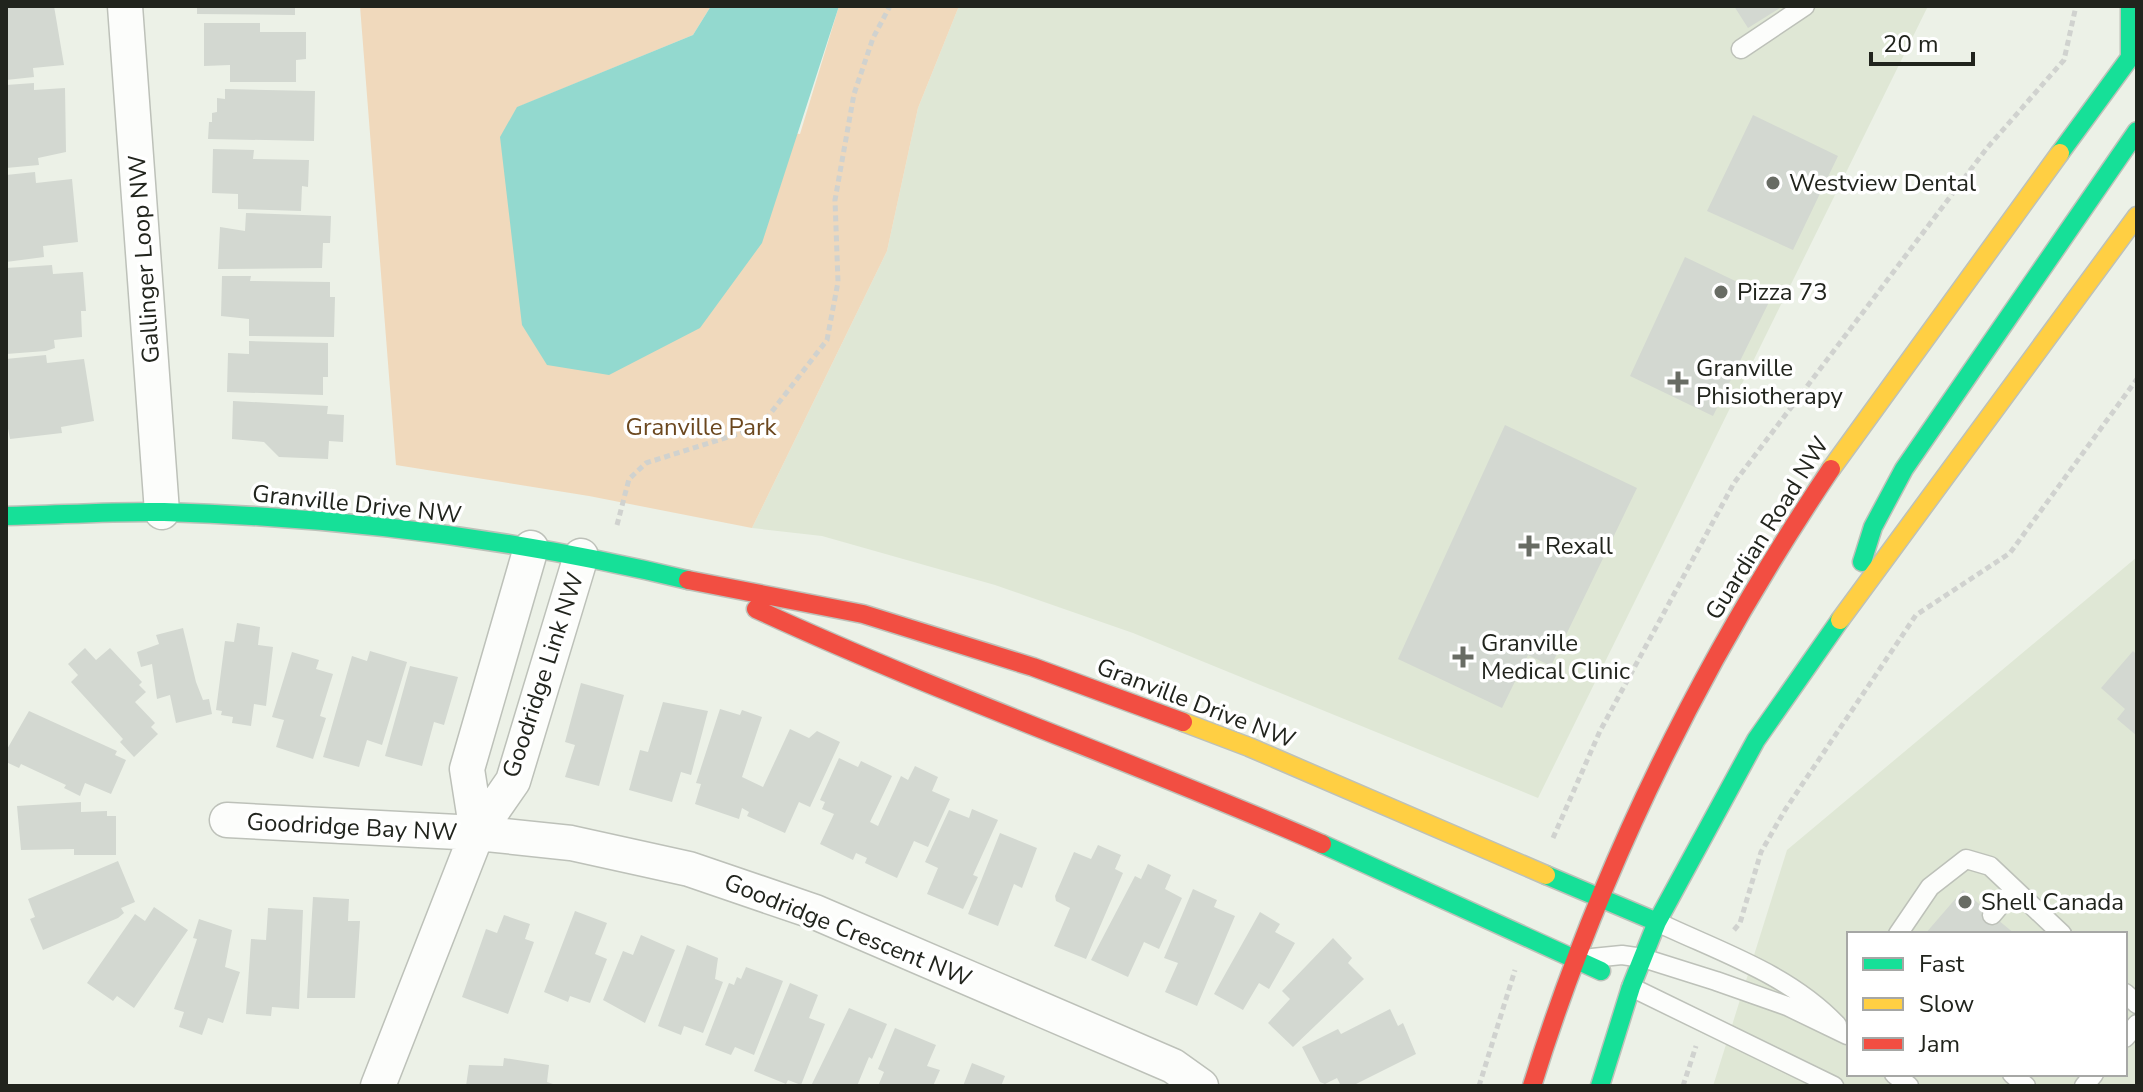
<svg xmlns="http://www.w3.org/2000/svg" width="2143" height="1092" viewBox="0 0 2143 1092" font-family="'Nunito Sans',sans-serif">
<style>
.built{fill:#dfe7d5;fill-rule:evenodd}
.green{fill:#f0d9bc}
.water{fill:#93d9cf}
.building{fill:#d3d8d1}
.lines{fill:none;stroke-linecap:round;stroke-linejoin:round}
.lane-casing{stroke:#bdc1b9;stroke-width:21}
.street-casing{stroke:#bdc1b9;stroke-width:37}
.fast-casing{stroke:#bdc1b9;stroke-width:21}
.slow-casing{stroke:#bdc1b9;stroke-width:21}
.jam-casing{stroke:#bdc1b9;stroke-width:21}
.path{stroke:#d0d2cf;stroke-width:5;stroke-dasharray:6 4;stroke-linecap:butt}
.lane{stroke:#fcfdfb;stroke-width:18}
.street{stroke:#fcfdfb;stroke-width:34}
.fast{stroke:#16e098;stroke-width:18}
.slow{stroke:#ffcf43;stroke-width:18}
.jam{stroke:#f24e42;stroke-width:18}
.poi-dot{fill:#686c64;stroke:#fff;stroke-width:3}
.labels{text-anchor:middle;stroke-width:7;stroke-linejoin:round;paint-order:stroke}
.poi-label{font-size:24px;fill:#21241d;stroke:#fff;text-anchor:start}
.street-label{font-size:24px;fill:#21241d;stroke:#fff}
.park-label{font-size:24px;fill:#6b471e;stroke:#fff}
</style>
<rect width="100%" height="100%" fill="#ecf1e7"/>
<path class="built" d="M959,6H1928L1538,798L1133,633L995,585L822,536L752,528L887,251L918,108Z
M2137,557V1086H1713L1787,850ZM1849,934H2125V1074H1849Z"/>
<path class="green" d="M360,6H711L693,35L518,107L800,134L839,6H959L918,108L887,251L752,528L589,496L396,465Z"/>
<path class="water" d="M711,6H839L762,243L700,328L609,375L547,365L522,325L500,137L517,107L693,35Z"/>
<path class="building" d="M6,6H54L64,65L33,68L34,77L6,80Z
M197,6H295V15L197,14Z
M1734,6H1783L1748,28Z
M204,23H260V32H306V59L296,60V82H230V65L204,66Z
M34,83V90L65,88L66,152L38,158L39,165L6,168V85Z
M225,89L315,91L314,141L208,139L209,122H212V113L217,112V98L225,99Z
M1753,115L1838,156L1793,250L1707,211Z
M213,149L254,150L253,159L309,160L308,187L302,186L301,211L238,209V194L212,193Z
M35,172L36,183L72,179L78,242L43,246L44,257L6,262V175Z
M246,213L331,216L330,243H323L322,268L218,269L220,227L245,231Z
M1685,257L1771,298L1713,416L1630,376Z
M52,265L53,274L83,272L86,311H81L82,337L54,340L55,348L46,351L6,354V268Z
M222,276H251L250,281L330,282V297H335L334,337L249,336V319L221,316Z
M249,341L328,343V377H323V395L227,392L228,353L249,354Z
M46,355L47,363L84,359L94,421L61,427L62,433L10,439L6,418V359Z
M233,401L328,406L327,414L344,415L343,442L329,441L328,459L279,457L264,442L232,439Z
M1505,425L1637,488L1551,666L1528,655L1502,708L1398,659Z
M237,623L260,627L258,645L273,647L266,706L254,704L251,726L232,723L233,717L221,715L222,711L216,710L225,641L234,642Z
M183,628L196,682L203,700L209,699L212,714L176,723L170,695L157,699L152,664L141,667L137,652L159,644L156,635Z
M85,648L96,660L110,648L142,682L139,685L146,692L135,702L155,723L151,727L158,734L134,757L120,742L123,739L71,682L78,675L68,664Z
M370,651L407,662L382,745L367,740L359,767L323,757L352,656L367,661Z
M2133,651L2137,655V736L2117,719L2125,709L2101,688Z
M292,652L319,660L316,669L333,674L320,716L326,718L313,759L276,747L284,720L272,717Z
M410,666L458,677L444,725L434,722L422,766L385,756Z
M581,683L624,695L599,786L565,777L575,745L565,742Z
M663,702L708,711L691,775L681,772L672,802L629,790L640,750L648,752Z
M720,709L740,715L742,710L762,717L742,777L763,787L790,729L809,738L817,731L840,742L810,807L799,802L785,833L747,816L749,812L742,808L739,819L695,804L701,784L696,783Z
M29,711L117,751L115,755L126,760L111,794L85,783L80,796L64,788L66,785L21,764L19,768L6,762V751Z
M839,758L858,767L861,761L892,776L870,822L878,826L901,776L908,780L915,766L938,777L932,791L950,799L928,847L914,841L897,878L865,863L867,858L856,853L853,860L820,844L834,814L822,809L825,802L820,800Z
M81,802V812L107,811V816H116V855H74V849L21,850L17,806Z
M972,809L998,820L973,875L978,877L963,909L927,894L938,868L925,862L949,810L969,818Z
M1000,833L1037,848L1022,888L1014,884L998,926L968,914Z
M1098,845L1121,855L1115,869L1123,873L1086,959L1054,946L1070,908L1056,901L1055,896L1074,852L1091,859Z
M118,861L135,902L121,908L124,913L118,918L43,950L30,919L35,917L28,899Z
M1148,864L1171,875L1165,889L1182,898L1159,949L1144,942L1128,977L1091,960L1135,876L1141,879Z
M1193,889L1217,900L1214,907L1235,916L1197,1006L1165,992L1178,963L1164,958Z
M1963,890L1992,915L2015,934H1925Z
M313,897L349,899L348,921H360L355,998H307Z
M154,907L188,930L134,1008L117,996L113,1001L87,983L135,914L145,921Z
M268,908L303,910L299,1009L272,1007L271,1016L246,1014L251,939L266,940Z
M575,911L607,923L595,954L607,959L590,1003L570,996L568,1002L544,992Z
M1260,912L1280,924L1275,932L1295,943L1269,989L1259,983L1243,1010L1214,994Z
M504,915L530,924L525,939L534,942L508,1014L462,997L486,929L497,933Z
M199,919L232,930L225,967L240,972L223,1023L208,1018L202,1035L179,1027L184,1012L174,1009L197,939L193,938Z
M641,935L675,950L645,1023L603,1000L623,951L633,955Z
M1333,938L1352,958L1348,963L1364,979L1293,1047L1268,1023L1290,999L1282,991Z
M687,945L718,958L715,979L723,982L703,1033L684,1026L681,1035L658,1026Z
M746,967L783,981L754,1055L735,1047L731,1055L705,1045L729,983L734,985L737,977L741,979Z
M790,983L818,995L809,1018L825,1024L801,1085L788,1080L786,1084L754,1071Z
M849,1008L887,1024L872,1059L869,1057L857,1086H811Z
M1390,1009L1398,1026L1403,1023L1416,1054L1352,1086H1341L1337,1078L1325,1084L1320,1082L1302,1047L1338,1029L1341,1034Z
M895,1028L936,1045L927,1066L940,1070L933,1086H878L884,1072L878,1069Z
M504,1058L549,1065L547,1082L559,1086H466L469,1065L503,1066Z
M972,1063L1005,1076L1001,1086H963Z"/>
<g class="lines">
<defs>
<path id="lane" d="M1741,49L1805,6
M1992,915L2014,889
M1657,922C1720,952 1789,974 1837,1025
M1898,934L1930,887L1966,859L1990,866L2062,934
M1592,958L1622,955L1643,958L1716,981L1787,1006L1847,1035
M1631,987L1834,1086
M2125,993L2137,1004
M2125,1038L2137,1024
M1894,1074L1909,1086
M2012,1074L2026,1086
M2084,1086L2094,1074"/>
<path id="street" d="M125,6L162,512
M227,820L477,833L571,843L689,869L815,912L1173,1066L1201,1086
M477,833L467,769L531,548
M378,1086L477,833L513,781L581,556"/>
<path id="fast" d="M2130,6V58
M2060,153L2137,48
M6,516C58,515 112,511 164,512C339,517 518,539 688,580
M1862,562L1873,527L1904,469L2137,131
M1322,844L1601,971
M1546,875L1657,922
M1600,1086L1631,987L1657,922L1756,740L1840,620"/>
<path id="slow" d="M1831,469L2060,153
M1840,620L2137,216
M1183,722L1249,747L1546,875"/>
<path id="jam" d="M688,580L863,614L1033,667L1183,722
M756,609C942,695 1135,762 1322,844
M1532,1086C1601,865 1702,661 1831,469"/>
</defs>
<use href="#lane" class="lane-casing"/>
<use href="#street" class="street-casing"/>
<use href="#fast" class="fast-casing"/>
<use href="#slow" class="slow-casing"/>
<use href="#jam" class="jam-casing"/>
<path class="path" d="M617,525L629,479L646,463L760,427L827,340L838,282L835,200L854,94L873,38L890,6
M1553,838L1600,731L1734,483L1987,148L2064,60L2076,6
M1734,930L1740,923L1761,852L1785,810L1916,615L2010,553L2137,379
M1479,1086L1515,970
M1683,1086L1696,1046"/>
<use href="#lane" class="lane"/>
<use href="#street" class="street"/>
<use href="#fast" class="fast"/>
<use href="#slow" class="slow"/>
<use href="#jam" class="jam"/>
</g>
<g class="poi-dot">
<circle cx="1773" cy="183" r="8"/>
<circle cx="1721" cy="292" r="8"/>
<path d="M1674 370h8v8h8v8h-8v8h-8v-8h-8v-8h8z"/>
<path d="M1525 534h8v8h8v8h-8v8h-8v-8h-8v-8h8z"/>
<path d="M1459 645h8v8h8v8h-8v8h-8v-8h-8v-8h8z"/>
<circle cx="1965" cy="902" r="8"/>
</g>
<g class="labels">
<g class="poi-label">
<text x="1789" y="191">Westview Dental</text>
<text x="1737" y="300">Pizza 73</text>
<text x="1696" y="376">Granville<tspan x="1696" dy="28">Phisiotherapy</tspan></text>
<text x="1545" y="554">Rexall</text>
<text x="1481" y="651">Granville<tspan x="1481" dy="28">Medical Clinic</tspan></text>
<text x="1981" y="910">Shell Canada</text>
</g>
<g class="street-label">
<text transform="translate(144 259) rotate(-94)" y="8">Gallinger Loop NW</text>
<text transform="translate(357 504) rotate(6)" y="8">Granville Drive NW</text>
<text transform="translate(1767 528) rotate(-58)" y="8">Guardian Road NW</text>
<text transform="translate(543 675) rotate(-72)" y="8">Goodridge Link NW</text>
<text transform="translate(1196 703) rotate(21)" y="8">Granville Drive NW</text>
<text transform="translate(352 827) rotate(3)" y="8">Goodridge Bay NW</text>
<text transform="translate(848 930) rotate(22)" y="8">Goodridge Crescent NW</text>
</g>
<g class="park-label">
<text x="701" y="435">Granville Park</text>
</g>
</g>
<rect width="2143" height="1092" fill="none" stroke="#21241d" stroke-width="16"/>
<rect x="1847" y="932" width="280" height="144" fill="#ffffff" stroke="#a6a7a5" stroke-width="2"/>
<rect x="1863" y="958" width="40" height="12" fill="#16e098" stroke="#a6a7a5" stroke-width="2"/>
<text x="1919" y="972" font-size="24" fill="#21241d">Fast</text>
<rect x="1863" y="998" width="40" height="12" fill="#ffcf43" stroke="#a6a7a5" stroke-width="2"/>
<text x="1919" y="1012" font-size="24" fill="#21241d">Slow</text>
<rect x="1863" y="1038" width="40" height="12" fill="#f24e42" stroke="#a6a7a5" stroke-width="2"/>
<text x="1919" y="1052" font-size="24" fill="#21241d">Jam</text>
<path d="M1871 52v12h102v-12" fill="none" stroke="#21241d" stroke-width="4"/>
<text x="1883" y="52" font-size="24" fill="#21241d" stroke="#ffffff" stroke-width="6" paint-order="stroke">20 m</text>
</svg>
